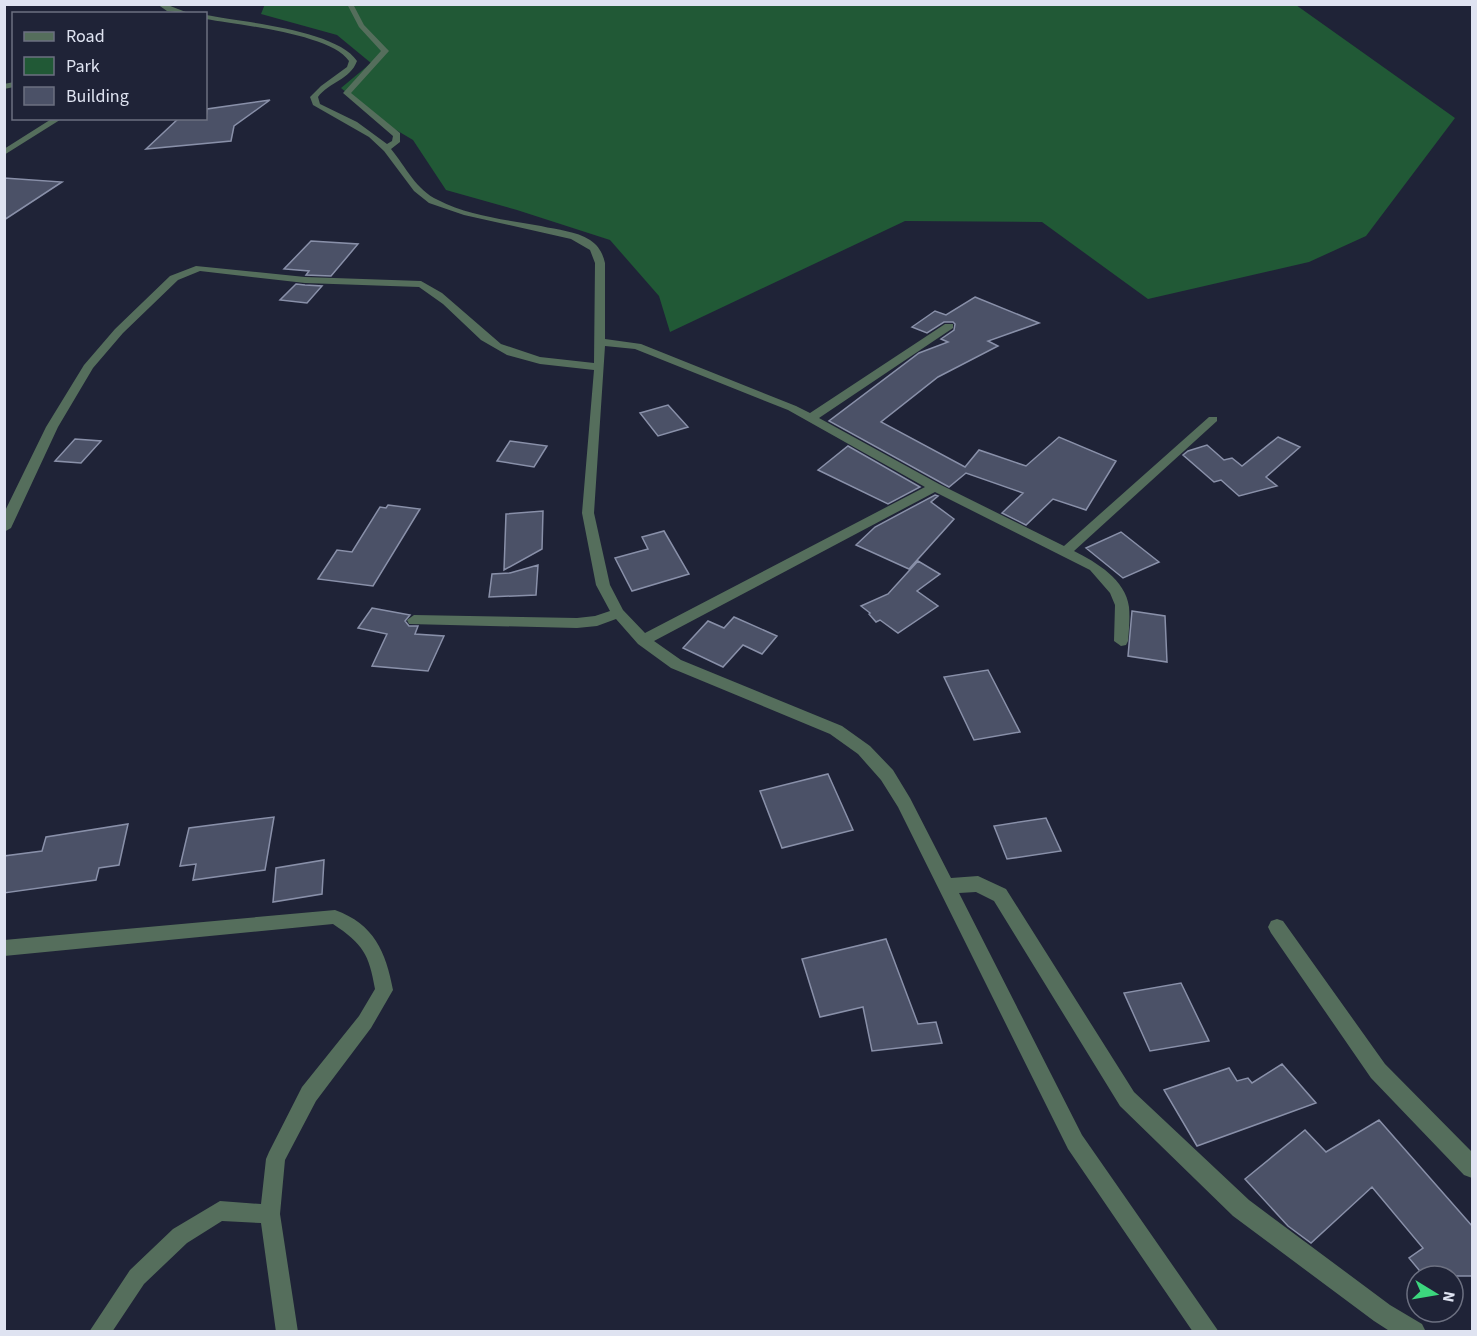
<svg xmlns="http://www.w3.org/2000/svg" width="1477" height="1336" viewBox="0 0 1477 1336" font-family="'Source Sans 3',sans-serif">
<style>
.green{fill:#215936}
.building{fill:#4b5167;stroke:#8990a9;stroke-width:1.5}
.lines{fill:none;stroke-linecap:round;stroke-linejoin:round}
.service{fill:#556e5c;fill-rule:evenodd}
.minor{fill:#556e5c;fill-rule:evenodd}
</style>
<rect width="100%" height="100%" fill="#1f2337"/>
<path class="green" d="M265,4L1296,5L1455,118L1366,236L1309,262L1148,299L1042,222L905,221L670,332L659,296L610,240L517,210L446,190L413,140L381,121L341,88L371,63L337,35L261,14Z"/>
<path class="building" d="M270,100L234,126L231,141L146,149L179,118H206L207,109Z
M4,178L62,182L4,220Z
M311,241L358,244L331,276L306,275L309,271L284,269Z
M296,284L305,285L322,286L307,303L280,300Z
M975,297L1039,323L988,341L998,346L938,377L881,422L965,467L979,450L1026,466L1059,437L1116,461L1086,510L1053,499L1026,525L1002,513L1023,493L966,473L949,487L829,421L919,353L948,342L941,339L954,330L955,324L953,322H944L927,333L912,327L935,311L946,315Z
M668,405L688,427L658,436L640,413Z
M1278,437L1300,447L1266,477L1277,486L1239,496L1221,480L1214,482L1183,455L1188,451L1207,445L1224,460L1232,458L1242,466Z
M75,439L101,441L81,463L55,461Z
M510,441L547,446L534,467L497,461Z
M848,446L920,487L888,504L818,470Z
M935,495L938,496L931,502L954,519L909,569L856,545L875,527Z
M388,505L420,509L373,586L318,579L337,550L352,552L380,507L386,508Z
M543,511L542,549L504,570L506,514Z
M664,531L689,574L632,591L615,558L648,549L642,537Z
M1121,532L1159,562L1123,578L1086,548Z
M918,561L940,574L917,591L938,606L898,633L880,620L876,622L869,614L870,613L861,606L888,594Z
M538,565L536,595L489,597L492,574L510,573Z
M372,608L410,615L405,621L409,626H418L415,634L444,636L428,671L372,666L387,634L358,628Z
M1132,611L1165,616L1167,662L1128,656Z
M734,617L777,636L762,654L743,645L723,667L683,648L708,621L724,628Z
M988,670L1020,732L974,740L944,677Z
M828,774L853,830L782,848L760,791Z
M274,817L265,870L193,880L196,864L180,866L189,828Z
M1046,818L1061,851L1007,859L994,826Z
M128,824L119,865L99,868L96,880L4,893V856L42,851L46,837Z
M324,860L322,894L273,902L276,868Z
M886,939L918,1024L936,1022L942,1043L872,1051L863,1007L820,1017L802,959Z
M1181,983L1209,1041L1150,1051L1124,993Z
M1282,1064L1316,1103L1197,1146L1164,1090L1229,1068L1237,1081L1248,1078L1252,1083Z
M1379,1120L1473,1227V1276H1424L1409,1258L1423,1248L1372,1187L1311,1243L1288,1226L1245,1179L1305,1130L1326,1152Z"/>
<g class="lines">
<path class="service" d="M335,910C374,924 386,952 393,990L371,1028L316,1101L285,1160L280,1214L298,1332H276L261,1223L222,1221L187,1243L144,1284L112,1332H89L130,1270L173,1229L220,1201L261,1204L266,1159L269,1152L302,1087L359,1016L375,989C369,954 363,944 333,924L4,956V940Z"/>
<path class="minor" d="M157,4H165L191,14L167,11Z
M347,4H353L364,25L389,51L351,93L400,133V142L391,149C406,167 416,190 438,200C469,216 507,220 541,226C558,230 576,231 590,240C599,246 603,254 605,263V339L641,344L796,406L810,413L945,324H953V328L819,418L939,484L1064,546L1209,417H1217V421L1074,551C1096,562 1126,580 1129,607C1130,618 1129,630 1128,641L1126,645L1121,646L1114,641L1115,605L1110,593L1090,570L935,492L654,641L681,660L842,726L870,746L893,770L910,798L951,878L978,876L1006,889L1134,1092L1249,1200L1390,1305L1422,1324L1426,1332H1391L1374,1321L1233,1216L1120,1106L994,901L976,892L959,893L1082,1135L1219,1332H1193L1068,1149L898,807L881,780L858,754L830,734L671,668L638,644L616,619L597,626L577,628L409,624L407,620L414,615L577,618L595,616L610,611L596,585L582,513L594,370L540,364L507,355L481,340L443,304L419,287L305,283L200,271L178,280L123,333L93,368L58,427L11,528L4,532V513L46,427L84,365L115,329L170,276L196,266L305,277L421,281L442,293L501,344L540,357L594,363L595,263L590,250L571,239L464,215L429,203L414,191L384,151L369,137L313,105L310,97L321,86L347,67L349,61C331,34 239,25 206,19V15C242,22 337,30 357,61C350,80 329,82 318,97L320,104L357,122L387,144L392,141L393,136L343,93L381,51L359,27ZM605,346L635,349L788,410L925,487L645,633L623,610L610,585L594,513Z
M14,82V87L4,89V84Z
M53,118H63L4,155V149Z
M1277,919L1283,921L1385,1064L1472,1152V1178L1464,1175L1371,1078L1271,933L1268,927L1271,921Z"/>
</g>
<rect width="1477" height="1336" fill="none" stroke="#dfe3f1" stroke-width="12"/>
<rect x="12" y="12" width="195" height="108" fill="#1f2337" stroke="#6c7081" stroke-width="1.5"/>
<rect x="24" y="32" width="30" height="9" fill="#556e5c" stroke="#6c7081" stroke-width="1.5"/>
<text x="66" y="42" font-size="18" fill="#dfe3f1">Road</text>
<rect x="24" y="57" width="30" height="18" fill="#215936" stroke="#6c7081" stroke-width="1.5"/>
<text x="66" y="72" font-size="18" fill="#dfe3f1">Park</text>
<rect x="24" y="87" width="30" height="18" fill="#4b5167" stroke="#6c7081" stroke-width="1.5"/>
<text x="66" y="102" font-size="18" fill="#dfe3f1">Building</text>
<g transform="translate(1435 1294) rotate(101)"><circle r="28" fill="#1f2337" stroke="#6c7081" stroke-width="1.5"/>
<path d="M0-4.5L10 22L0 15L-10 22Z" fill="#3cd77e"/>
<text y="-9" font-size="16" font-weight="bold" text-anchor="middle" fill="#dfe3f1">N</text>
</g>
</svg>
